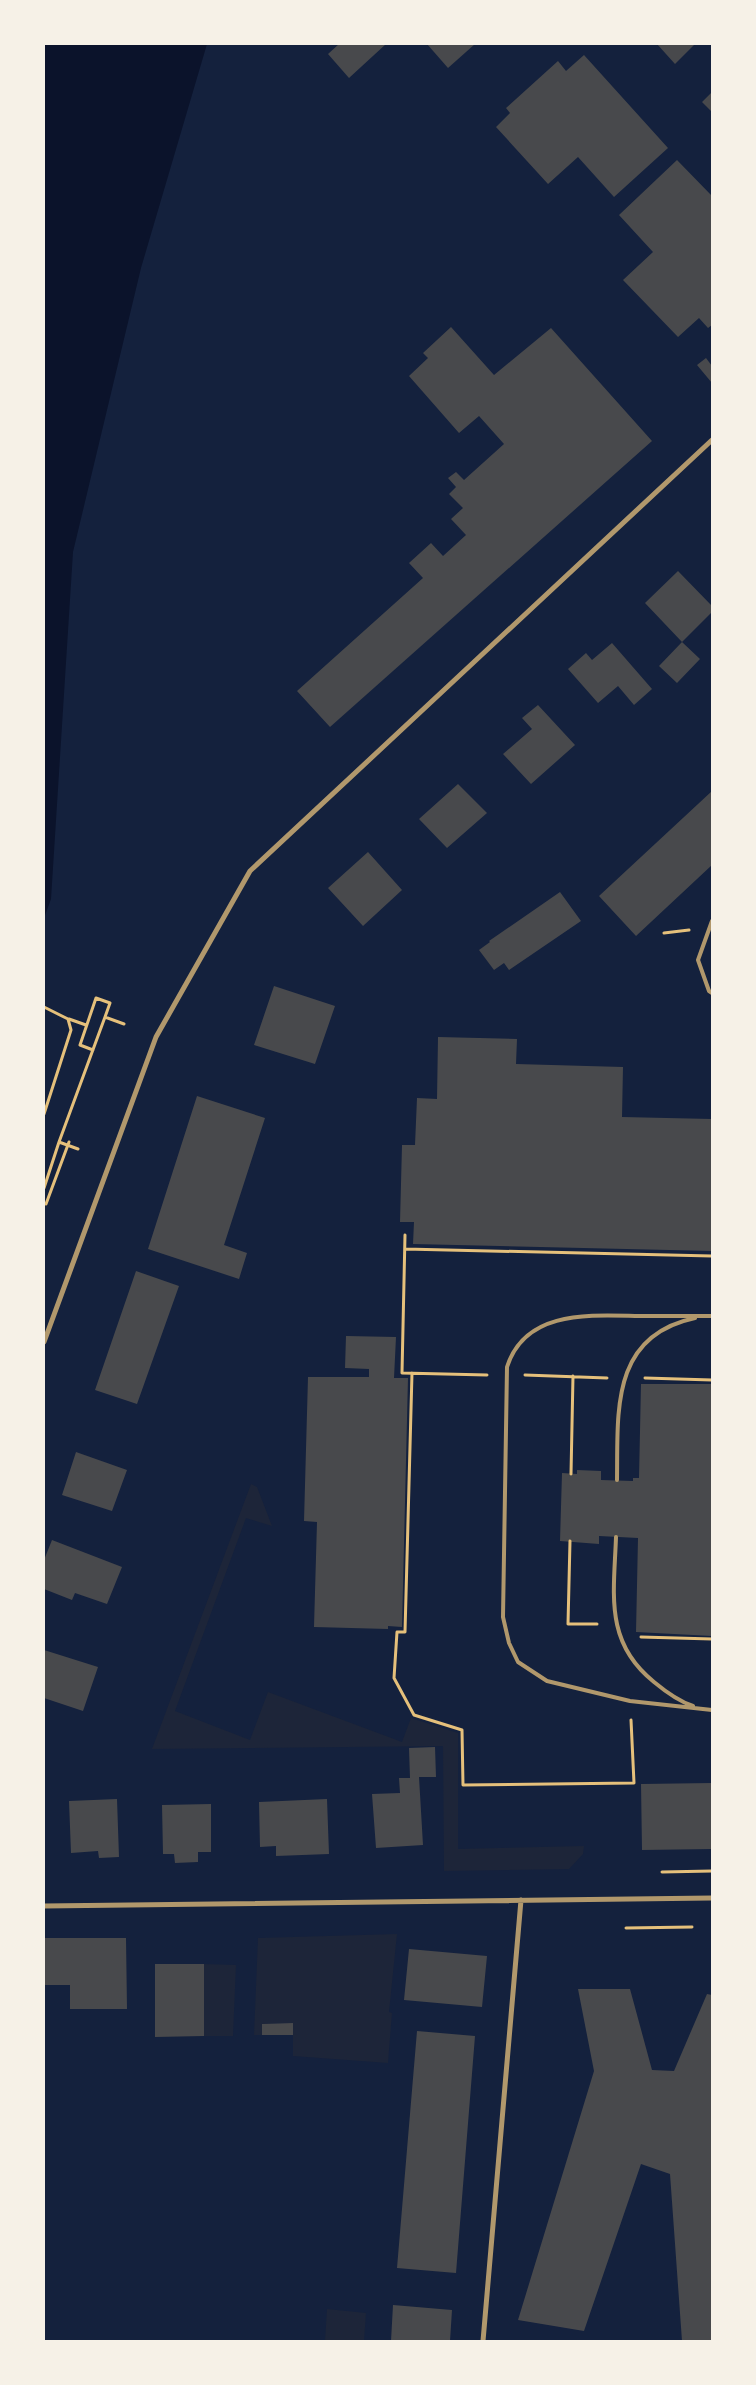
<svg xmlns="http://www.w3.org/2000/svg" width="756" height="2385" viewBox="0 0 756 2385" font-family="'Exo 2',sans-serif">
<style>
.green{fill:#1d2539}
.water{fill:#0b132b}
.building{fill:#48494c}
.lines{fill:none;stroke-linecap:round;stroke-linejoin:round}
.path{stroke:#e5c07b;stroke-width:3}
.service{stroke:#b1986c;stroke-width:4}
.minor{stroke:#b1986c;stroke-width:5}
</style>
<rect width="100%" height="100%" fill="#14213d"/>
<path class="green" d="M251,1484L257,1487L272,1526L246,1518L175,1711L250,1740L268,1692L402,1742L411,1718L458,1733V1849L584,1846L583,1854L569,1869L444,1871L443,1746L152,1749Z
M397,1934L389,2012L392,2013L388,2063L293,2056V2023L262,2024V2035H254L258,1938Z
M204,1964L236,1965L233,2036H204Z
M327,2309L366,2313L364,2341H325Z"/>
<path class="water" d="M44,44H207L141,268L73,552L51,899L44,918Z"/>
<path class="building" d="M339,44H386L349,78L328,54Z
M427,44H475L448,68Z
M657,44H695L675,64Z
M584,55L668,148L614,197L578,157L548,184L496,127L510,113L506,108L558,61L566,71Z
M712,92V112L702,102Z
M677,160L712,196V325L708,328L699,318L678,337L623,280L653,252L619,215Z
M451,327L494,375L551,328L652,441L330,727L297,691L423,578L409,563L431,543L443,556L466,535L451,519L463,508L449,494L456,487L448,478L456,472L464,480L504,444L479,416L459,433L409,376L428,358L423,353Z
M706,358L712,366V383L697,365Z
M678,571L712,606V612L682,642L645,603Z
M682,642L700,659L677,683L659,666Z
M612,643L652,689L634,705L618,686L598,703L568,669L586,653L592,660Z
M538,705L575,745L531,784L503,754L532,729L522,718Z
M458,784L487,813L447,848L419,819Z
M712,791V865L636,936L599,896Z
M368,852L402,890L363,926L328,888Z
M560,892L581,921L509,970L504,963L494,970L479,950L490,942L489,941Z
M274,986L335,1006L315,1064L254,1045Z
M438,1037L517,1039L516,1064L623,1067L622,1117L712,1119V1251L413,1244L414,1222H400L402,1145H415L417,1098L437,1099Z
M197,1096L265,1118L224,1245L247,1253L239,1279L148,1249Z
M136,1271L179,1286L137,1404L95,1390Z
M346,1336L396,1337L394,1378H408L402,1627L388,1626V1629L314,1627L317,1522L304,1521L308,1377H369V1369L345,1368Z
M641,1384H712V1636L636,1632L638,1538L599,1536V1544L560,1541L562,1473L577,1474V1470L601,1471V1480L633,1481V1478H639Z
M76,1452L127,1470L112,1511L62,1495Z
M52,1540L122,1567L107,1604L75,1593L72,1600L44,1589V1560Z
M44,1650L98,1667L83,1711L44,1698Z
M435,1747L436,1777H419L423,1845L376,1848L372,1794L400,1793L399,1778H410L409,1748Z
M712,1783V1849L642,1850L641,1784Z
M117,1799L119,1857L99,1858L98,1851L71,1853L69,1801Z
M327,1799L329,1854L276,1856V1846L260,1847L259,1802Z
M211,1804V1852H198V1862L175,1863L174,1854H163L162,1805Z
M44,1938H126L127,2009H70V1985H44Z
M409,1949L487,1956L482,2007L404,2000Z
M155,1964H204V2036L155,2037Z
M578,1989H630L652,2070L674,2071L707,1994L712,1995V2341H682L670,2174L641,2164L584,2331L518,2320L594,2071Z
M293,2023V2035H262V2024Z
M417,2031L475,2036L456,2273L397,2268Z
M393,2305L452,2310L450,2341H391Z"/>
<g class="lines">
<path class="path" d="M664,933L689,930
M44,1007L68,1019L71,1030L44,1114
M69,1019L86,1025
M93,1050L80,1045L96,998L110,1003L105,1017
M59,1142L105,1017L124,1024
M44,1188L59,1142L78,1149
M46,1204L69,1142
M405,1235L402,1373L487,1375
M405,1249L712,1256
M412,1373L405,1632H397L394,1678L414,1715L462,1730L463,1785L634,1783L631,1720
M525,1375L607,1378
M645,1378L712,1380
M571,1474L573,1376
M570,1541L568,1624H597
M641,1637L712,1639
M662,1872L712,1871
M626,1928L692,1927"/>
<path class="service" d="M712,921L698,960L709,991L712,993
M712,1316C687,1316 661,1316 635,1316C587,1315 525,1311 507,1367L503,1617L509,1643L518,1662L547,1681L630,1701L712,1710
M617,1480C618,1412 610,1336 695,1318
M616,1537C614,1594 604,1642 654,1682C666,1692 678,1701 693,1706"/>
<path class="minor" d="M44,1342L156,1037L250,871L712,440
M44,1906L712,1898
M483,2341L521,1900"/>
</g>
<rect width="756" height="2385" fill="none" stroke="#f6f1e7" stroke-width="90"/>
</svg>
